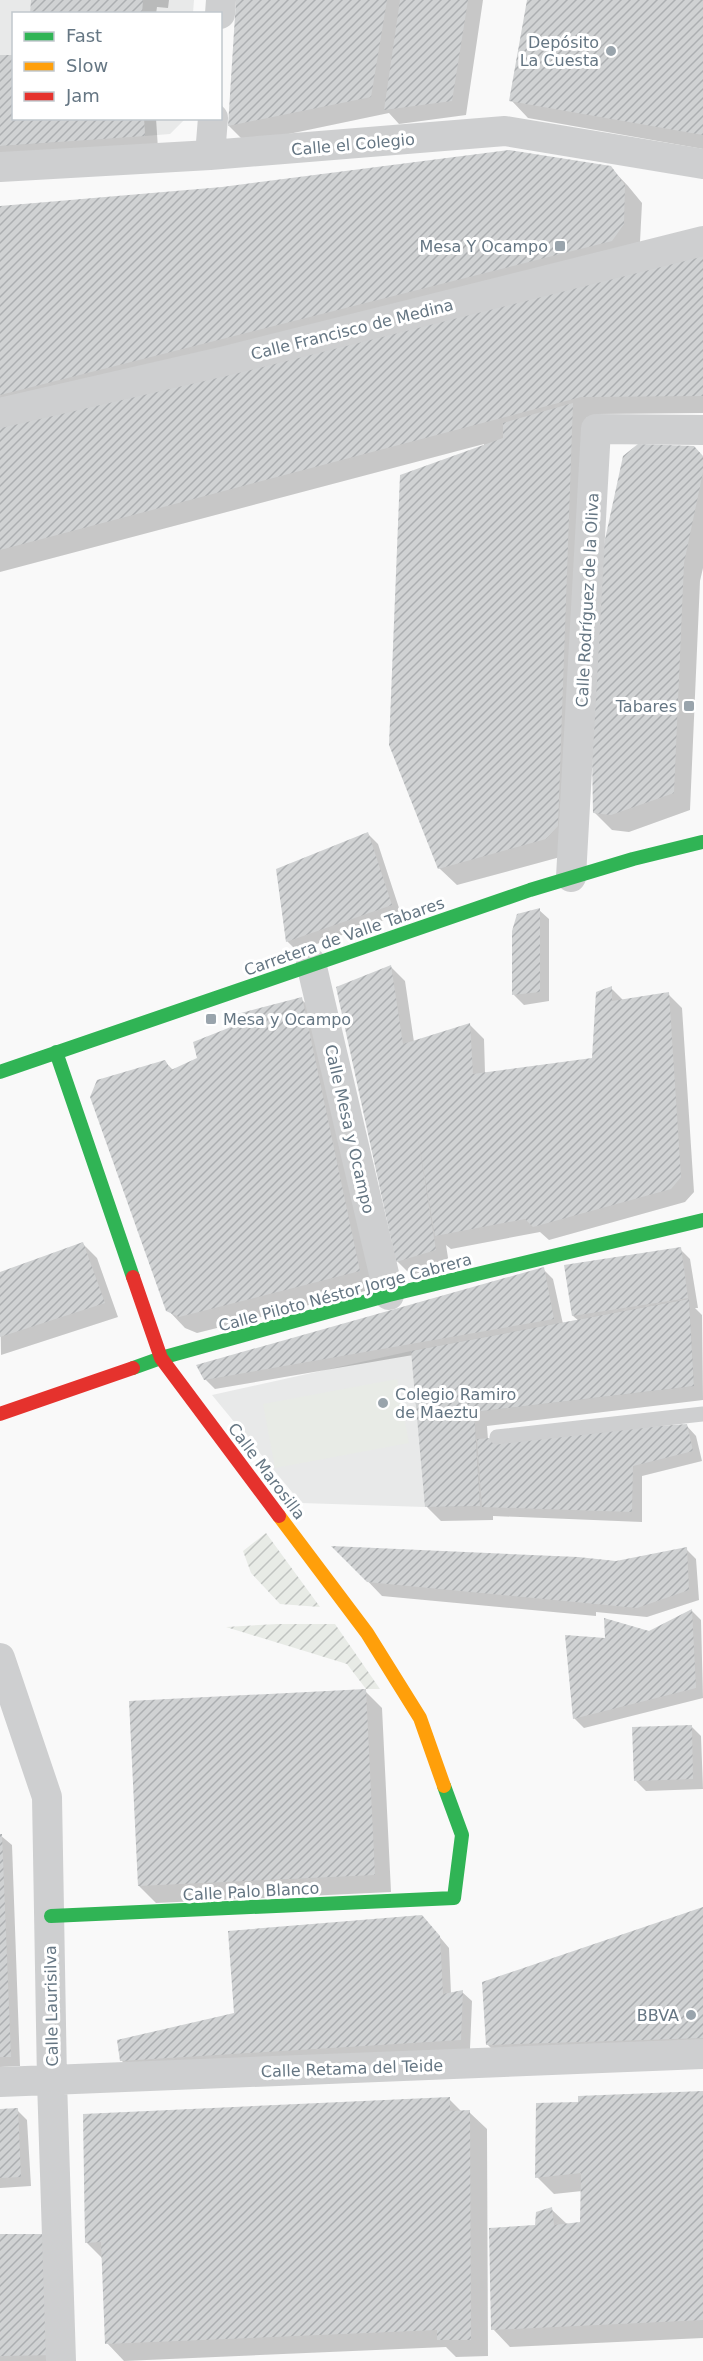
<svg xmlns="http://www.w3.org/2000/svg" width="703" height="2361" viewBox="0 0 703 2361" font-family="'DejaVu Sans',sans-serif">
<style>
.built{fill:#e8e9e9}
.garden{fill:url(#garden-furrows)}
.pitch{fill:#e8ebe6}
.shadow{fill:#0003}
.building{fill:url(#building-hatch)}
.lines{fill:none;stroke-linecap:round;stroke-linejoin:round}
.lane{stroke:#cecfd0;stroke-width:15}
.street{stroke:#cecfd0;stroke-width:30}
.fast{stroke:#30b455;stroke-width:14}
.slow{stroke:#ff9f0a;stroke-width:14}
.jam{stroke:#e5322d;stroke-width:14}
.poi-dot{fill:#99a4ac;stroke:#fff;stroke-width:2}
.labels{text-anchor:middle;stroke-width:6;stroke-linejoin:round;paint-order:stroke}
.poi-label{font-size:16px;fill:#657683;stroke:#fff;text-anchor:end}
.street-label{font-size:16px;fill:#657683;stroke:#fff}
</style>
<defs>
<pattern id="garden-furrows" width="10" height="10" patternUnits="userSpaceOnUse" patternTransform="scale(1.5)"><rect width="10" height="10" fill="#e8ebe6"/><path d="M-1 1l2-2M0 10L10 0M9 11l2-2" fill="none" stroke="#c0c3c0"/></pattern>
<pattern id="building-hatch" width="6" height="6" patternUnits="userSpaceOnUse" patternTransform="scale(1.5)"><rect width="6" height="6" fill="#d0d2d3"/><path d="M-1 1l2-2M0 6l6-6M5 7l2-2" fill="none" stroke="#acafb1"/></pattern>
</defs>
<rect width="100%" height="100%" fill="#f9f9f9"/>
<path class="built" d="M0,0H194L193,13L14,14V118L58,142L0,146Z
M144,119H185L170,134L145,136Z
M689,1299L694,1386L474,1412L480,1506L425,1507L301,1503L212,1395L411,1351Z"/>
<path class="garden" d="M266,1533L320,1607L280,1604L251,1573L243,1551Z
M277,1624H335L380,1689H366L347,1664L226,1627Z"/>
<path class="pitch" d="M397,1379L409,1443L275,1468L263,1404Z"/>
<path class="shadow" d="M32,0H169L168,8L157,7L156,14H31Z
M238,0H483L466,115L399,124L389,113L246,143L229,126Z
M528,0H703V149L528,118L511,100Z
M0,57L14,118H156L158,149L0,161Z
M611,168L628,186L642,203L640,242L0,416V208Z
M703,256V413L599,414L586,418L590,421L564,856L457,885L439,868L484,444L0,572V425Z
M703,457V568L700,581L690,810L629,832L612,830L594,812Z
M368,834L378,844L401,914L297,951L287,941Z
M539,910L549,919V1001L524,1005L514,995Z
M391,967L405,981L414,1042L470,1025L484,1039L485,1073L593,1060L611,988L624,1001L668,994L682,1008L694,1192L685,1202L549,1240L540,1232L451,1249L446,1245L449,1264L411,1275L397,1261Z
M301,999L319,1016L377,1288L197,1333L185,1328L168,1310L165,1062L174,1071L199,1059Z
M83,1244L97,1258L118,1317L1,1355L0,1274Z
M680,1249L690,1259L698,1308H695L702,1315L703,1400L487,1426L488,1440L686,1425L696,1436L702,1461L642,1476V1522L493,1516V1520L441,1521L427,1507L413,1355L215,1389L205,1379L543,1269L553,1279L563,1324L579,1321L573,1316Z
M335,1547L616,1562L686,1549L696,1559L699,1600L647,1617L596,1612V1616L382,1596Z
M691,1610L701,1620L703,1698L584,1728L574,1718L607,1639L650,1632Z
M365,1691L382,1708L391,1892L156,1903L139,1886Z
M691,1726L701,1736L703,1789L646,1791L636,1781Z
M0,1835L12,1845L20,2066L0,2067Z
M703,1908V2047L497,2054L487,2044Z
M422,1916L449,1948L451,1994L462,1992L472,2001L470,2049L131,2070L121,2060L235,2014Z
M703,2092V2338L510,2347L493,2329L536,2226L551,2209L568,2225L581,2224L582,2191L554,2194L537,2177L579,2104Z
M449,2099L462,2112H469L487,2129L488,2356L456,2357L446,2347L124,2361L107,2343L103,2259L86,2242Z
M17,2110L27,2120L31,2186L0,2188V2111Z
M0,2236L68,2361H0Z"/>
<path class="building" d="M31,0H143L142,14H30Z
M236,0H387L371,97L228,126Z
M400,0H468L452,101L384,110Z
M527,0H703V135L509,101Z
M0,55H14V118H144L145,136L0,146Z
M509,150L611,166L625,185L624,224L612,241L0,395V206L222,187Z
M703,255V396L581,397L0,550V423Z
M573,403L558,826L546,839L438,869L389,745L400,475L503,438V423Z
M638,444L694,446L703,456V472L684,563L674,793L611,815L593,813L592,754L598,572L623,456Z
M368,832L392,905L286,942L276,869Z
M540,908V992L512,995V931L517,914Z
M391,965L403,1044L470,1023L473,1074L592,1058L596,992L612,986V1001L669,992L681,1177L671,1189L533,1227L525,1219L435,1236L417,1132L436,1250L396,1262L336,987Z
M302,997L360,1271L179,1317L166,1311L90,1097L97,1080L165,1060L171,1070L197,1058L193,1042L236,1025L237,1014Z
M83,1242L105,1303L0,1337V1272Z
M681,1247L688,1298L572,1316L564,1265Z
M544,1267L554,1319L204,1380L196,1365Z
M689,1299L694,1386L474,1412L480,1506L425,1507L411,1351Z
M687,1424L693,1451L633,1466L632,1512L482,1507L477,1439Z
M331,1546L578,1557L616,1561L687,1547L689,1590L637,1608L367,1582Z
M692,1609L696,1688L573,1719L565,1635L605,1638L604,1618L649,1631Z
M366,1689L375,1875L138,1886L129,1701Z
M692,1725L693,1779L634,1781L632,1727Z
M0,1834H2L11,2057H0Z
M703,1907V2038L486,2045L482,1982Z
M422,1915L440,1936L443,1994L463,1990L461,2040L120,2061L117,2040L234,2013L228,1931Z
M703,2091V2320L491,2330L489,2228L535,2225L536,2212L552,2207L554,2225L580,2222L581,2173L535,2178L536,2103L578,2102V2096Z
M450,2097V2111L470,2110L471,2340H437V2330L105,2344L101,2242L85,2243L83,2114Z
M18,2108L21,2177L0,2178V2109Z
M0,2234H49L55,2355L0,2356Z"/>
<g class="lines">
<path class="lane" d="M497,1437L703,1414"/>
<path class="street" d="M220,14L221,0
M210,155L213,118
M0,167L210,155L505,131L703,164
M0,413L225,361L703,241
M571,877L596,429L703,430
M311,963L389,1295
M0,1658L47,1797L52,2081L61,2361
M0,2082L703,2054"/>
<path class="fast" d="M56,1052L133,1277
M0,1072L530,890L633,859L702,842
M133,1368L161,1358L389,1295L703,1220
M51,1916L454,1898L462,1835L444,1786"/>
<path class="slow" d="M279,1516L367,1633L420,1718L444,1786"/>
<path class="jam" d="M133,1277L161,1358L279,1516
M0,1414L133,1368"/>
</g>
<g class="poi-dot">
<circle cx="611" cy="51" r="6"/>
<rect x="554" y="240" width="12" height="12" rx="3"/>
<rect x="683" y="700" width="12" height="12" rx="3"/>
<rect x="205" y="1013" width="12" height="12" rx="3"/>
<circle cx="383" cy="1403" r="6"/>
<circle cx="691" cy="2015" r="6"/>
</g>
<g class="labels">
<g class="poi-label">
<text x="599" y="48">Depósito<tspan x="599" dy="18">La Cuesta</tspan></text>
<text x="548" y="252">Mesa Y Ocampo</text>
<text x="677" y="712">Tabares</text>
<text x="223" y="1025" text-anchor="start">Mesa y Ocampo</text>
<text x="395" y="1400" text-anchor="start">Colegio Ramiro<tspan x="395" dy="18">de Maeztu</tspan></text>
<text x="679" y="2021">BBVA</text>
</g>
<g class="street-label">
<text transform="translate(353 144) rotate(-5)" y="6">Calle el Colegio</text>
<text transform="translate(352 329) rotate(-14)" y="6">Calle Francisco de Medina</text>
<text transform="translate(587 600) rotate(-87)" y="6">Calle Rodríguez de la Oliva</text>
<text transform="translate(344 936) rotate(-19)" y="6">Carretera de Valle Tabares</text>
<text transform="translate(350 1129) rotate(77)" y="6">Calle Mesa y Ocampo</text>
<text transform="translate(345 1292) rotate(-15)" y="6">Calle Piloto Néstor Jorge Cabrera</text>
<text transform="translate(267 1471) rotate(53)" y="6">Calle Marosilla</text>
<text transform="translate(251 1891) rotate(-3)" y="6">Calle Palo Blanco</text>
<text transform="translate(51 2006) rotate(-91)" y="6">Calle Laurisilva</text>
<text transform="translate(352 2068) rotate(-2)" y="6">Calle Retama del Teide</text>
</g>
</g>
<rect x="12" y="12" width="210" height="108" fill="#ffffff" stroke="#c1c8cd" stroke-width="1.5"/>
<rect x="24" y="32" width="30" height="9" fill="#30b455" stroke="#c1c8cd" stroke-width="1.5"/>
<text x="66" y="42" font-size="18" fill="#657683">Fast</text>
<rect x="24" y="62" width="30" height="9" fill="#ff9f0a" stroke="#c1c8cd" stroke-width="1.5"/>
<text x="66" y="72" font-size="18" fill="#657683">Slow</text>
<rect x="24" y="92" width="30" height="9" fill="#e5322d" stroke="#c1c8cd" stroke-width="1.5"/>
<text x="66" y="102" font-size="18" fill="#657683">Jam</text>
</svg>
